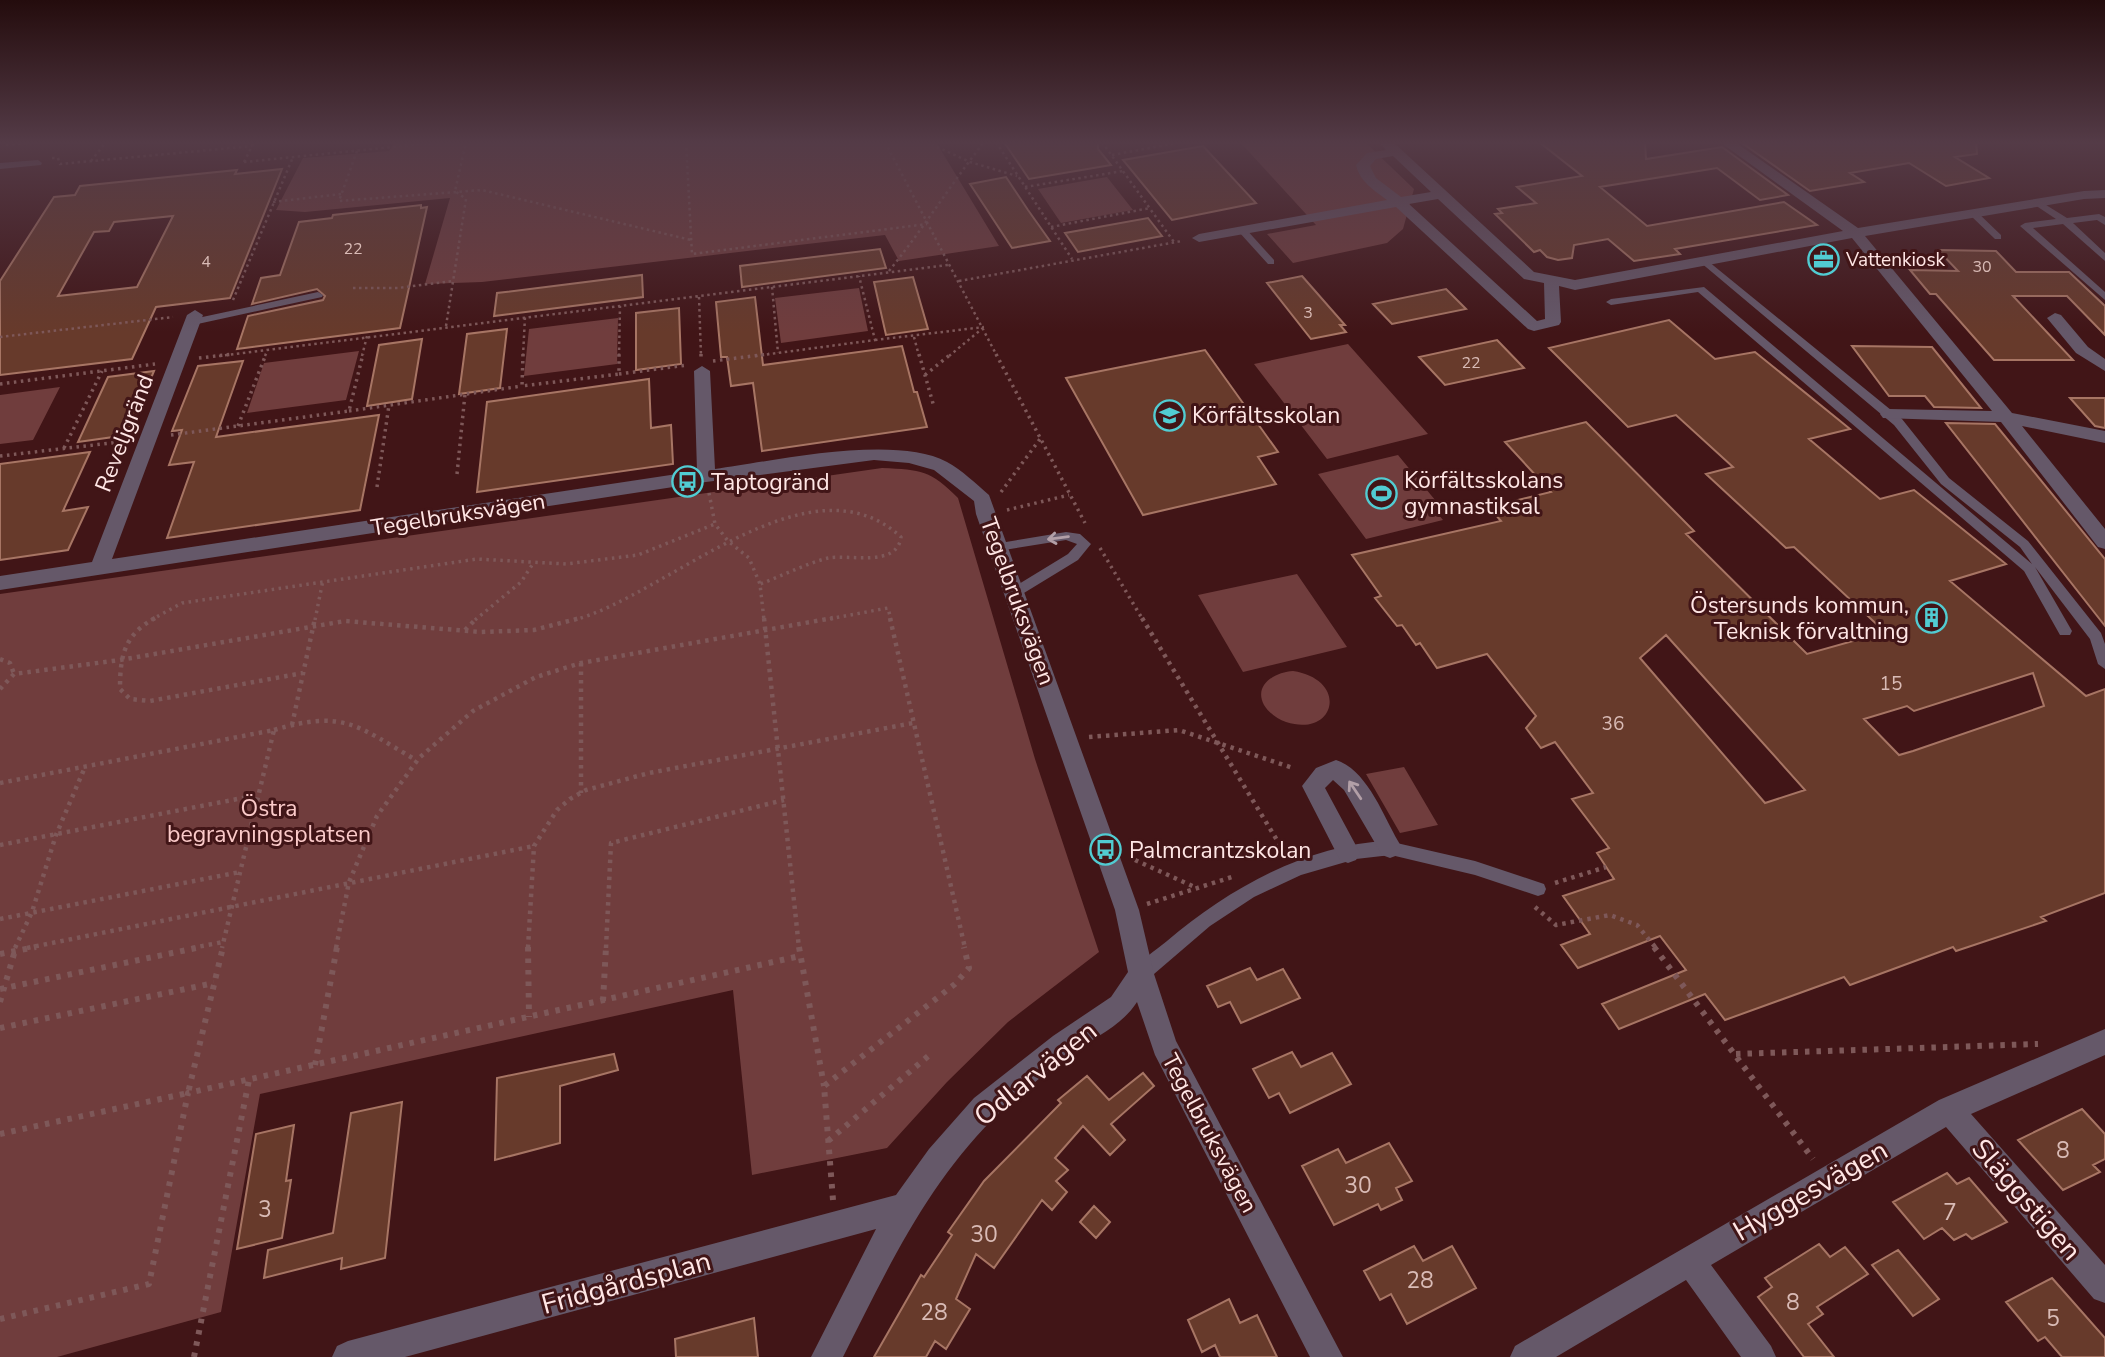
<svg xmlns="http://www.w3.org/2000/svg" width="2105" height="1357" viewBox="0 0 2105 1357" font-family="'Nunito Sans',sans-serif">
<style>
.green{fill:#703d3d}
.building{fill:#673a2b;stroke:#a77564;stroke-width:2;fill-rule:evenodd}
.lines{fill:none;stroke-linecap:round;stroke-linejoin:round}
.path-far3{stroke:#7e5859;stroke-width:2.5;stroke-dasharray:2.5 3.5;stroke-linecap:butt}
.path-far2{stroke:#7e5859;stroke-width:3.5;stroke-dasharray:2.5 4.5;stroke-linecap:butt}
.path-far1{stroke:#7e5859;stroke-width:4.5;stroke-dasharray:3.5 5;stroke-linecap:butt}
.path{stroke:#7e5859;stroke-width:6;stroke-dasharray:4.5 7;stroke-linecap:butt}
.lane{fill:#655869;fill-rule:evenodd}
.street{fill:#655869;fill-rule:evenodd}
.oneway{stroke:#b29fa7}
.labels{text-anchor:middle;stroke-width:6;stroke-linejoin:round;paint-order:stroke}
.far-number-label{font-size:16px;fill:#d9bbb6}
.far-poi-label{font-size:19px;fill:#ffe6e5;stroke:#411517;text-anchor:start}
.number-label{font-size:19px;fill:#d9bbb6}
.poi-label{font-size:23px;fill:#ffe6e5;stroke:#411517;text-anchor:start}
.street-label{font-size:23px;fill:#ffe6e5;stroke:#411517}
.park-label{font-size:23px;fill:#fbcac9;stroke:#411517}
.near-number-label{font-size:23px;fill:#d9bbb6}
.near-street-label{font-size:28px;fill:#ffe6e5;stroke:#411517}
</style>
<rect width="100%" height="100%" fill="#411517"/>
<path class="green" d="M395,142H936L999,246L899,261L885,235L482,282L425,284L450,198L305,212L276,210L303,158L389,151Z
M1240,142H1365L1414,189L1403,229L1387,243L1293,263L1267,234L1316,225Z
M1107,177L1133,210L1061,223L1038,189Z
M859,288L868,331L781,343L775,298Z
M618,318L617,364L524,376L529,329Z
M1348,344L1428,434L1327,459L1254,364Z
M359,351L346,400L247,413L264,363Z
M60,387L33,440L0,444V395Z
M1398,455L1440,506L1433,508L1443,520L1366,539L1318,474Z
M882,468C922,470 930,470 958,498L1035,759L1099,952L1008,1022L947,1082L887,1148L752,1175L733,990L260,1094L221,1312L57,1357H0V594Z
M1297,574L1347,647L1243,672L1198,595Z
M1293,671C1350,680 1335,738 1286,722C1277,719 1269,713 1264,705C1253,684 1276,672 1293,671Z
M1404,767L1438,825L1400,833L1366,774Z"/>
<path class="building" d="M1004,142H1098V149L1111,165L1029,179Z
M1539,142H1645L1646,159L1722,147L1788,195L1760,200L1717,168L1600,187L1647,226L1784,202L1817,225L1675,249L1680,254L1634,261L1608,239L1574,245L1572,258L1558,260L1547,257L1540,250L1534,252L1495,214L1502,213L1498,209L1536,203L1517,187L1582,176Z
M1976,142L1977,154L1955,157L1989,178L1946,186L1909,163L1850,173L1864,182L1810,191L1742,143Z
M1203,146L1256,203L1172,220L1123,160Z
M282,169L230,298L156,307L132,359L0,375V281L54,197L75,195L80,186L237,170L235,174ZM173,216L137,287L58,296L94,232L109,231L114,222Z
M1006,177L1028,210L1050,241L1012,248L970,184Z
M421,205V208L427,207L400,328L237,349L248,316L323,300L325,296L317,289L252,304L261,278L280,275L299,222L332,218L333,215Z
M1148,218L1162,236L1078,252L1065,233Z
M880,249L886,268L742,287L740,266Z
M1938,250L1996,251L2016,272H2069L2105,306V335L2067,296H2013L2073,360H1994L1936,294H1930L1910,270L1958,271Z
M642,275L643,297L494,316L497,293Z
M1302,276L1345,325H1340L1346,332L1311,339L1267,283Z
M913,277L928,329L886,335L874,282Z
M1446,289L1466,309L1392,324L1373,304Z
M755,297L763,365L902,346L914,392H917L927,427L762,451L753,383L731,386L727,357H721L716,302Z
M679,308L681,364L636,370V313Z
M1669,320L1715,359L1755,352L1850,429L1809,439L1880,499L1914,490L2006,564L1950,581L2086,696L2105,689V893L2041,917L2046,921L1956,951L1953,947L1850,985L1844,977L1725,1020L1705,994L1619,1029L1602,1004L1686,970L1660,936L1578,968L1561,945L1590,934L1563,896L1614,879L1597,853L1609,848L1572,799L1593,793L1555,742L1541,748L1526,728L1536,716L1487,654L1437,668L1420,643L1416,645L1402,625L1397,626L1375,598L1381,596L1352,555L1501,521L1489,507L1551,492L1505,442L1586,422L1694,531L1686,534L1807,654L1885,632L1794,547L1786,548L1706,474L1733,467L1676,415L1628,427L1549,348ZM1666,635L1805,790L1765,803L1640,658ZM2033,673L2044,706L1913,751L1899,755L1864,719L1907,706L1914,711Z
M507,329L500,388L459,394L467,334Z
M422,339L412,399L367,406L379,345Z
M1497,340L1524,368L1445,385L1419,357Z
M1852,346L1932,347L1981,408L1934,407L1925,396H1889Z
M1205,350L1278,452L1258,457L1276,484L1143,515L1066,378Z
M243,361L216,437L379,415L360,510L167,538L194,462L169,465L182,430L172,431L198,366Z
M154,371L127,435L78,442L108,377Z
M649,379L651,428L671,425L673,464L477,492L487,402Z
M2070,398H2105V428L2095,426Z
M1946,423L1995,424L2105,559V626Z
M90,452L63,511L88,507L68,550L0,560V464Z
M1250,968L1257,980L1283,969L1300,998L1241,1023L1230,1002L1218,1007L1207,986Z
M1292,1052L1301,1067L1332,1053L1351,1084L1290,1113L1279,1093L1269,1098L1253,1069Z
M614,1054L618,1070L560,1086V1143L495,1160L497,1078Z
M1143,1073L1154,1086L1111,1124L1125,1140L1110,1155L1083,1126L1055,1158L1068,1170L1056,1181L1067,1192L1052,1210L1042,1200L994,1268L976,1254L956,1299L970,1309L946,1349L935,1341L926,1357H874L921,1275L924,1277L952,1235L948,1232L984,1181L1061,1103L1058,1100L1087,1076L1109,1100Z
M402,1102L385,1258L341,1269L342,1258L264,1278L268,1250L333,1233L351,1113Z
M2082,1109L2105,1134V1159L2093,1165L2100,1172L2063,1190L2018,1140Z
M294,1125L286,1181L291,1180L282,1238L237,1249L256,1134Z
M1389,1143L1412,1181L1396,1188L1402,1200L1381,1210L1378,1204L1334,1225L1302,1166L1338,1149L1346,1163Z
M1947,1173L1957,1184L1969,1178L2007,1222L1972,1239L1966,1234L1954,1240L1942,1228L1924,1239L1893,1202Z
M1094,1206L1110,1222L1096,1238L1080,1222Z
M1819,1244L1830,1257L1845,1247L1868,1274L1817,1307L1823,1314L1808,1324L1834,1357H1804L1758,1297L1772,1287L1765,1278Z
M1414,1246L1423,1261L1452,1246L1476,1288L1407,1324L1391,1294L1380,1300L1364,1271Z
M1898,1250L1939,1299L1913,1316L1872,1265Z
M2052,1278L2105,1338V1357H2062L2045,1337L2038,1341L2006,1302Z
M1229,1299L1240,1323L1257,1315L1277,1357H1220L1215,1345L1202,1352L1188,1320Z
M754,1318L758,1357H676L675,1339Z"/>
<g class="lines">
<path class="path-far3" d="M686,142L692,254L927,224
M885,142L997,356
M926,142L970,162L1017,176
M996,142L1072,259
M1102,142L1174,242
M6,145L43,142
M357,151L339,201L482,190L691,240
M1112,155L1182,142
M52,158H58L60,164L252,146
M91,161L106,142
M244,162L442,142
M244,162L254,142
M1025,187L1123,171
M273,202L341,194
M1051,227L1150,208
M889,271C923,229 951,184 984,142
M959,281L1182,241
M772,287L778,353
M353,288H398L453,281
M699,297L701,356
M233,300L293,157
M446,326L466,199L455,191L466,142
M0,337L173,317
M914,337L919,356
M875,340L984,327
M219,356L948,265
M265,356L268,349
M362,356L367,336
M523,356L525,317
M619,356L620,306
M755,356L875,340L859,276
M949,356L983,328"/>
<path class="path-far2" d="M523,354L522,386L619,374V354
M701,354V357
M919,354L934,407
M996,354L1085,523
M199,358L233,354
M713,361L769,354
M619,374L687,365
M925,375L951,354
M0,384L155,364
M349,411L522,386
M238,426L266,354
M171,435L349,411L363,354
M64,448L102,371
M0,456L128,441
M457,474L465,394
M377,487L389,405
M1001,492L1040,439
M709,493L715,524L728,541L749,558L760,584L764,620
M1007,510L1069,495
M1100,548L1143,620
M151,620L182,603L477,559L566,564L638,555L715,524
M315,620L323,580
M475,620L521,582L534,562
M574,620C666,596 809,452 901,537C897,568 849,554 828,558C805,564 782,576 760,584
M823,620L888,608L891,620"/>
<path class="path-far1" d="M155,618C124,635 120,656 120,689L130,699L150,701L303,673
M764,618L799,948
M890,618L965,948
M1142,618L1286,855
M465,630L477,618
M0,659L10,663L14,674
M581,663V793
M0,689L14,674L120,660L345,621L481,632L534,630L580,618
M292,725L315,618
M274,730C344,709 357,726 416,760
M1089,737L1179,730L1293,768
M0,783L274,730L222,948
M0,845L258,795
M1135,860L1197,888
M1555,883L1606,867
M1147,904L1232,877
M1535,907L1556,925L1610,915L1637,925L1656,948
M0,919L240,872
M15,948L32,912L56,835L85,767
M27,948L534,846
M192,948L223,942
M336,948L349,882L377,816L419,758L473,711L536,677L581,663L833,618
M528,948L534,846L557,810L570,799L586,790L649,773L913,723
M606,948L611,843L784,800"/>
<path class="path" d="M528,947L529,1017
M799,947L824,1086
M1654,947L1813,1159
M0,954L36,947
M0,989L201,947
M603,1001L606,947
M0,1002L16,947
M0,1028L214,983
M1736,1054L2038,1044
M315,1065L337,947
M0,1134L188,1093L223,947
M828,1141L933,1052
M833,1200L824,1086L955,984L969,968L964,947
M0,1319L149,1284L188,1093L800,956
M194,1357L249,1080"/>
<path class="lane" d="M38,160L42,163L41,165L0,169V163Z
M2038,200L2067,218L2099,214L2105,217V225L2097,220L2073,223L2105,253V261L2063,224L2033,228L2105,292V300L2020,226L2025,223L2056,219L2035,205L2033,203Z
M1970,211H1976L2001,235V239H1995L1970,215Z
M1239,228H1245L1274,260V264H1268L1239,232Z
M1703,257L1902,419L1949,478L2028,541L2101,633L2105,644V669L2098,664L2090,639L2035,567L2072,631L2070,635H2060L2024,571L1698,292L1611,305L1606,302L1611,299L1704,287L2032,564L2020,547L1941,484L1894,425L1700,262L1698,260Z
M318,292L323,295L322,297L193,325L188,322L193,319Z
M1066,532L1080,534L1091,544L1078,560L1019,596H1009L1007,593L1009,590L1068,554L1077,544L1066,540L998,551L992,547L994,544Z
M1388,841L1475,861L1544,884L1546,889L1544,894L1538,896L1475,875L1391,855L1356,859L1301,875L1254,897L1210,926L1147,980L1141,982L1135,980L1133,974C1138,961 1156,950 1167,941C1227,890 1307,844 1388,841Z"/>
<path class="street" d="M1379,142H1393L1534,272L1575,280L1843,231L1720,142H1735L1858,228L2084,191L2105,190V198L2084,199L1865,236L2012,413L2105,431V443L2022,426L2105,529V549L2098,547L2001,422L1883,418L1880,414L1883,410L1889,409L1992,411L1852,238L1575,290L1559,286L1561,322L1559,325L1534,331L1528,329L1396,207L1199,242L1192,238L1199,234L1387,200C1374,190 1360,182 1356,165L1367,153L1386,150ZM1393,156L1431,192L1401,197L1376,178L1370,166L1376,159ZM1438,199L1524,279L1544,283L1545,319L1537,321L1409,204Z
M195,310L203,315L112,559L697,471L694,371L702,366L710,371L715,469C774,461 894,434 947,462C962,470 976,484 989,495L1139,910L1154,974L1176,1041L1343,1357H1310L1155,1055L1137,1002C1122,1026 1093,1038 1071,1054C1045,1074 1016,1096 993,1119C925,1187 886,1272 843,1357H811L876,1229L405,1357H332L337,1346L348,1341L896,1195L929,1149L974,1098L1053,1036L1111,997L1128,972L1115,910L976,514L974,501L934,470L909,463L874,460L706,482L0,590V576L92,562L187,315Z
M2055,313L2061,315L2088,347L2105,359V371L2076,353L2047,318Z
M1336,760C1367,770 1383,815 1398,841L1402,848L1398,855L1390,858L1382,855L1344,790L1333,780L1325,788L1360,853L1356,860L1348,863L1340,860L1302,786L1316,768Z
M2105,1029V1055L1971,1114L2105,1265V1303L2094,1299L1946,1127L1711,1265L1771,1346L1776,1357H1741L1686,1280L1556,1357H1510L1515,1346L1939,1100Z"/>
</g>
<defs><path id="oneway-shaft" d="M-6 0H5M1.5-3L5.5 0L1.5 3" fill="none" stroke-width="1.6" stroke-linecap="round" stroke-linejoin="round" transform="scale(1.75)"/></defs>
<g class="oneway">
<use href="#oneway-shaft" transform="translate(1058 538) rotate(173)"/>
<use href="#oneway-shaft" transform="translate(1355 790) rotate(-124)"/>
</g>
<linearGradient id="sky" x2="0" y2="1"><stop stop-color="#240c0d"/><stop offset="0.43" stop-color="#543b47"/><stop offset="1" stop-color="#543b47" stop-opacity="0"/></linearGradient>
<rect width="2105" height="332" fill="url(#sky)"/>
<defs>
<symbol id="office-ring" viewBox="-11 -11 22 22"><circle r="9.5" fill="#411517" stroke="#51ccd2" stroke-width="1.5"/><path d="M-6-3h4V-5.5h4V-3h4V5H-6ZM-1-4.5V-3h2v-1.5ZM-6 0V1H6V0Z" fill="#51ccd2"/></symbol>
<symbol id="school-ring" viewBox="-11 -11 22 22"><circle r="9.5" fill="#411517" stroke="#51ccd2" stroke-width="1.5"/><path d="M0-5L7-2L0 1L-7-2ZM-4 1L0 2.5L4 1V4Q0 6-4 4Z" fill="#51ccd2"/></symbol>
<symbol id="bus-ring" viewBox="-11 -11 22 22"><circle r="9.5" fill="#411517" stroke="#51ccd2" stroke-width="1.5"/><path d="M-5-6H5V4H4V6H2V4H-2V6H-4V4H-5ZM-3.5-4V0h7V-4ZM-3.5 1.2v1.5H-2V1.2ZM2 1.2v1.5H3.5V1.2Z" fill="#51ccd2"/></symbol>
<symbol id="stadium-ring" viewBox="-11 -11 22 22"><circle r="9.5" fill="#411517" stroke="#51ccd2" stroke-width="1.5"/><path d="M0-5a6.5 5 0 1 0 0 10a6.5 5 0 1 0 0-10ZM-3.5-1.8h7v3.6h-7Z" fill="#51ccd2"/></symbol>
<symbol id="building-ring" viewBox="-11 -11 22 22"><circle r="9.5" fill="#411517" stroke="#51ccd2" stroke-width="1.5"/><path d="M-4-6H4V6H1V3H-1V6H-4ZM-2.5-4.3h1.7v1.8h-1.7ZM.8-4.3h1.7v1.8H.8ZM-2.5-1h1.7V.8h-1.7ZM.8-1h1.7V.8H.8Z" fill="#51ccd2"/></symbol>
</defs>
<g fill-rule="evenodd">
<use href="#office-ring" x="1806" y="242" width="35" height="35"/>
<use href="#school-ring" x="1152" y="398" width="35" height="35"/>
<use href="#bus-ring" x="670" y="464" width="35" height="35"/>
<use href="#stadium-ring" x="1364" y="476" width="35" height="35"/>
<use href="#building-ring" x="1914" y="600" width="35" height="35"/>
<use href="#bus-ring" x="1088" y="832" width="35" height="35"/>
</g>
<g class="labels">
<g class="far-number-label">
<text x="353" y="254">22</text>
<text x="206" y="267">4</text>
<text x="1982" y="272">30</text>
<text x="1308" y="318">3</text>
<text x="1471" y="368">22</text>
</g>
<g class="far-poi-label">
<text x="1846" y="266">Vattenkiosk</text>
</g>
<g class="number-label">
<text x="1891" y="690">15</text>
<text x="1613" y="730">36</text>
</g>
<g class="poi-label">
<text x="1192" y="423">Körfältsskolan</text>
<text x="1404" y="488">Körfältsskolans<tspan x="1404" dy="26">gymnastiksal</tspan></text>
<text x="711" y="490">Taptogränd</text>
<text x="1909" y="613" text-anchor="end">Östersunds kommun,<tspan x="1909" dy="26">Teknisk förvaltning</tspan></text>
<text x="1129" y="858">Palmcrantzskolan</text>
</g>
<g class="street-label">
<text transform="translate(124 433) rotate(-69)" y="8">Reveljgränd</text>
<text transform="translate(458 514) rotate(-9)" y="8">Tegelbruksvägen</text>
<text transform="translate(1018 601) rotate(70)" y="8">Tegelbruksvägen</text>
<text transform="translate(1210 1133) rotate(62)" y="8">Tegelbruksvägen</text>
</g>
<g class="park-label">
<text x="269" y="816">Östra<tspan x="269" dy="26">begravningsplatsen</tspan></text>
</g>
<g class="near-number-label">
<text x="2063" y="1158">8</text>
<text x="1358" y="1193">30</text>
<text x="265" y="1217">3</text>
<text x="1950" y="1220">7</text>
<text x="984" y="1242">30</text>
<text x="1420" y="1288">28</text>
<text x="1793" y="1310">8</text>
<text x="934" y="1320">28</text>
<text x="2053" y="1326">5</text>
</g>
<g class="near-street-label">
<text transform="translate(1035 1073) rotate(-39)" y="10">Odlarvägen</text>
<text transform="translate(1810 1190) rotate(-30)" y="10">Hyggesvägen</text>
<text transform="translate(2027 1199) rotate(49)" y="10">Släggstigen</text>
<text transform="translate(626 1282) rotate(-15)" y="10">Fridgårdsplan</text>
</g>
</g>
</svg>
